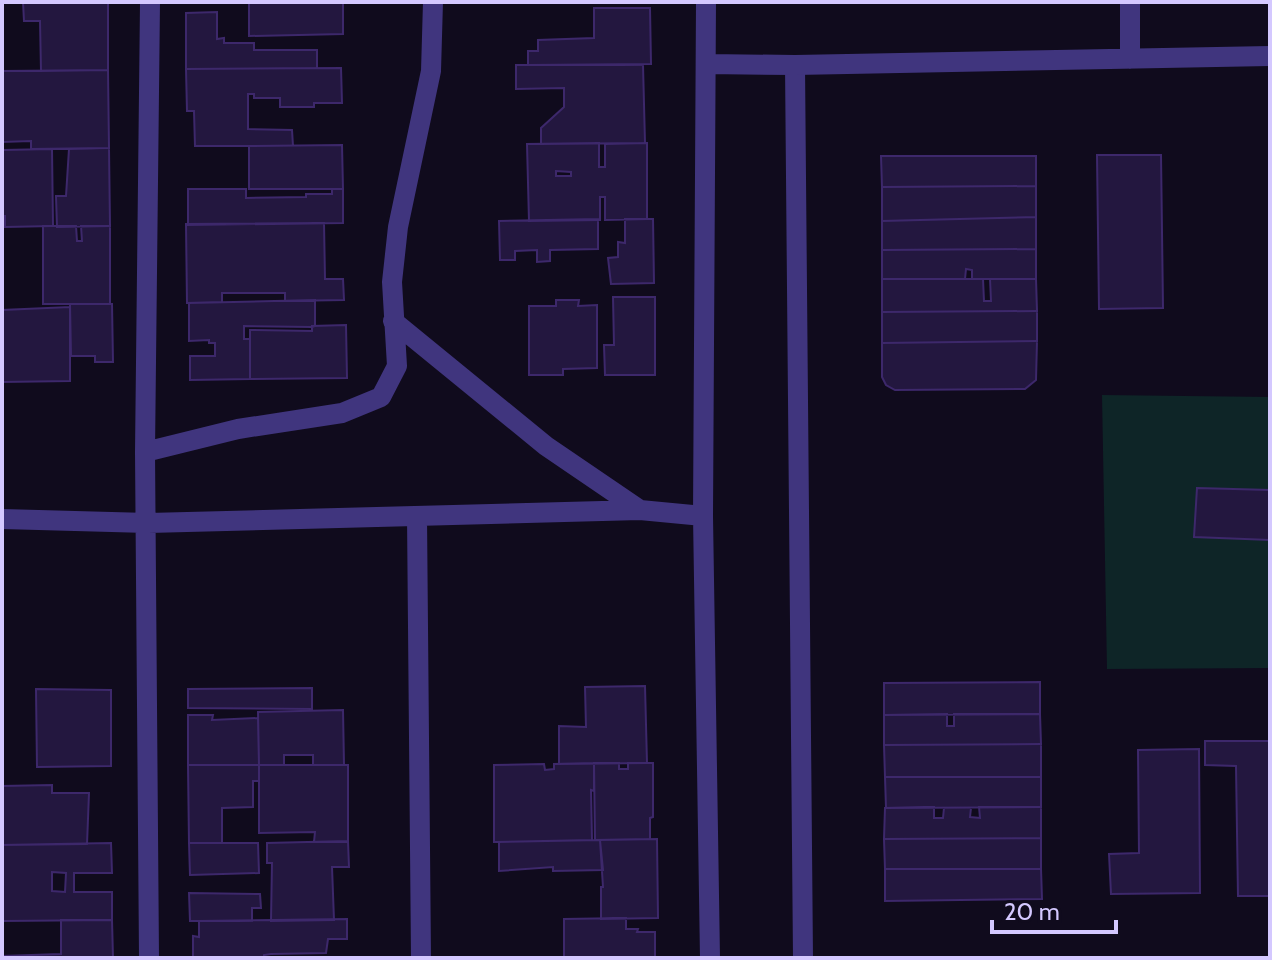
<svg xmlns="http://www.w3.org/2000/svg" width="1272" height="960" viewBox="0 0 1272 960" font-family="Cabin,sans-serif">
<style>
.green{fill:#0e2527}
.building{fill:#23173f;stroke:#3d286b;stroke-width:2;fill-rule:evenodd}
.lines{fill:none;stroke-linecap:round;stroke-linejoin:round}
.service{stroke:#40357e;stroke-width:20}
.minor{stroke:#40357e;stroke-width:20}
</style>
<rect width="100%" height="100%" fill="#100b1d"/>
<path class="green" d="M1102,395L1270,397V668L1107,669Z"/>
<path class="building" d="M23,2H108V70L41,71L40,21H24Z
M249,2H343V34L249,36Z
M594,8H650L651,64L528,65V51H538V40L594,38Z
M217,12V39L224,38V43H254V50H317V68L186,69V13Z
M516,65H643L645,143L541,144V128L564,107V88L516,89Z
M341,68L342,103H314V107H280V98H254V94H248V129L292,130L293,146H195L194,111H187L186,69Z
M108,70L109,148L31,149V141L2,142V71Z
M599,143V167H605V144L647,143V219L605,220V197H600V220L529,221L527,144ZM556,171L571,172V176H556Z
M342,145L343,189H249V146Z
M109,148L110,226L57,227L56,196H66L69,149Z
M52,149L53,226L5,227V216H2L3,150Z
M1097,155H1161L1163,308L1099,309Z
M881,156H1036V186L882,187Z
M1036,186V217L882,221V187Z
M188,189H246V198L306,197V194H332V189H343V223L188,225Z
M1036,217V249L882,250V221Z
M598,219V249L550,250V261L537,262V250L515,251V260H500L499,221Z
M625,219H653L654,283L611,284L608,258L618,257V242L625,243Z
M324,223L325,279H343L344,300L285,301V293H222V302L187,303L186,224Z
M43,226H76L77,241H82L81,226H110V304H43Z
M1036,249V279H972V270L966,269L965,279H882V250Z
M882,279H983L984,301H991L990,279H1036L1037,311L882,312Z
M613,297H655V375H605L604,345H614Z
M315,300V326L312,327L244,326V339H250V379L190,380V356H215V343H209V340L189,341V303Z
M556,300H579L578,306L597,305V368L563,369V375H529V306H556Z
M70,304H112L113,362H95V356H71Z
M70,307V381L2,382V310Z
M1037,311V341L882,343V312Z
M346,325L347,378L250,379V330L312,331V326Z
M1037,341L1036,380L1025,389L895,390L886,385L882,377V343Z
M1197,488L1270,490V540L1194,537Z
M1040,682V714L884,715V683Z
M645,686L647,763L559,764V726L586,727L585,687Z
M312,688V709L188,708V689Z
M36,689L111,690V766L37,767Z
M343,710L344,765H313V755H284V765H259L258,712Z
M947,714V726H954V714H1040L1041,744L884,745V715Z
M188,715H213L212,720L258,718L259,765H188Z
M1205,741H1270V896H1238L1236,766L1205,765Z
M1041,744V777H885L884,745Z
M1199,749L1200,893L1111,894L1109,854L1139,853L1138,750Z
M594,763H619V769H628V763H653V817L650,818V839L595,840Z
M594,763V791L591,790L592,840L494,842V765L544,764L545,770L554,769V764Z
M188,765H259V781H253V807L222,808V843H189Z
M259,765H348V842H314L315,832L259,833Z
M885,777H1041V807L886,808Z
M52,785V793H89L87,844L2,845V786Z
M934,807V818H943L944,808H971L970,817L980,818L979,807H1041V838L884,839L885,808Z
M1041,838V869H885L884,839Z
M657,839L658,918L601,919V887H603L600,840Z
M600,840L603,870L553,871V867L499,871V842Z
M348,841L349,867H332L334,920L271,921L272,863H267V843Z
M111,843L112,873H74V892H112V920L2,921V845ZM52,872L66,873L65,892L52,891Z
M189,843H258L259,873L190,875Z
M885,869H1041L1042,899L885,901Z
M189,893L260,894L261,908H252V921H190Z
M626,918V929H638L637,932H655V958H564V919Z
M347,919V939H328L326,953L271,954L264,955V958H193V936L199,937V921Z
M61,920H112L113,958H2V956L61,954Z"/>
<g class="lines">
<path class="service" d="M795,65L803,958"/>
<path class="minor" d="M706,2L703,516L710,958
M1130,59V2
M707,64L795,65L1270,56
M393,321L546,446L640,510
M145,452L238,429L342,413L381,397L397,366L392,282L398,227L431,71L433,2
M417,516L421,958
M2,519L148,523L640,510L703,516
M149,958L145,452L150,2"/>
</g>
<rect width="1272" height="960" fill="none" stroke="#d4c8ff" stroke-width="8"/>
<path d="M992 920v12h124v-12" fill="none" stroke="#d4c8ff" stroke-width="4"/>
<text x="1004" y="920" font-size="24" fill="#d4c8ff" stroke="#100b1d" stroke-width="6" paint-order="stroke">20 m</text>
</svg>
